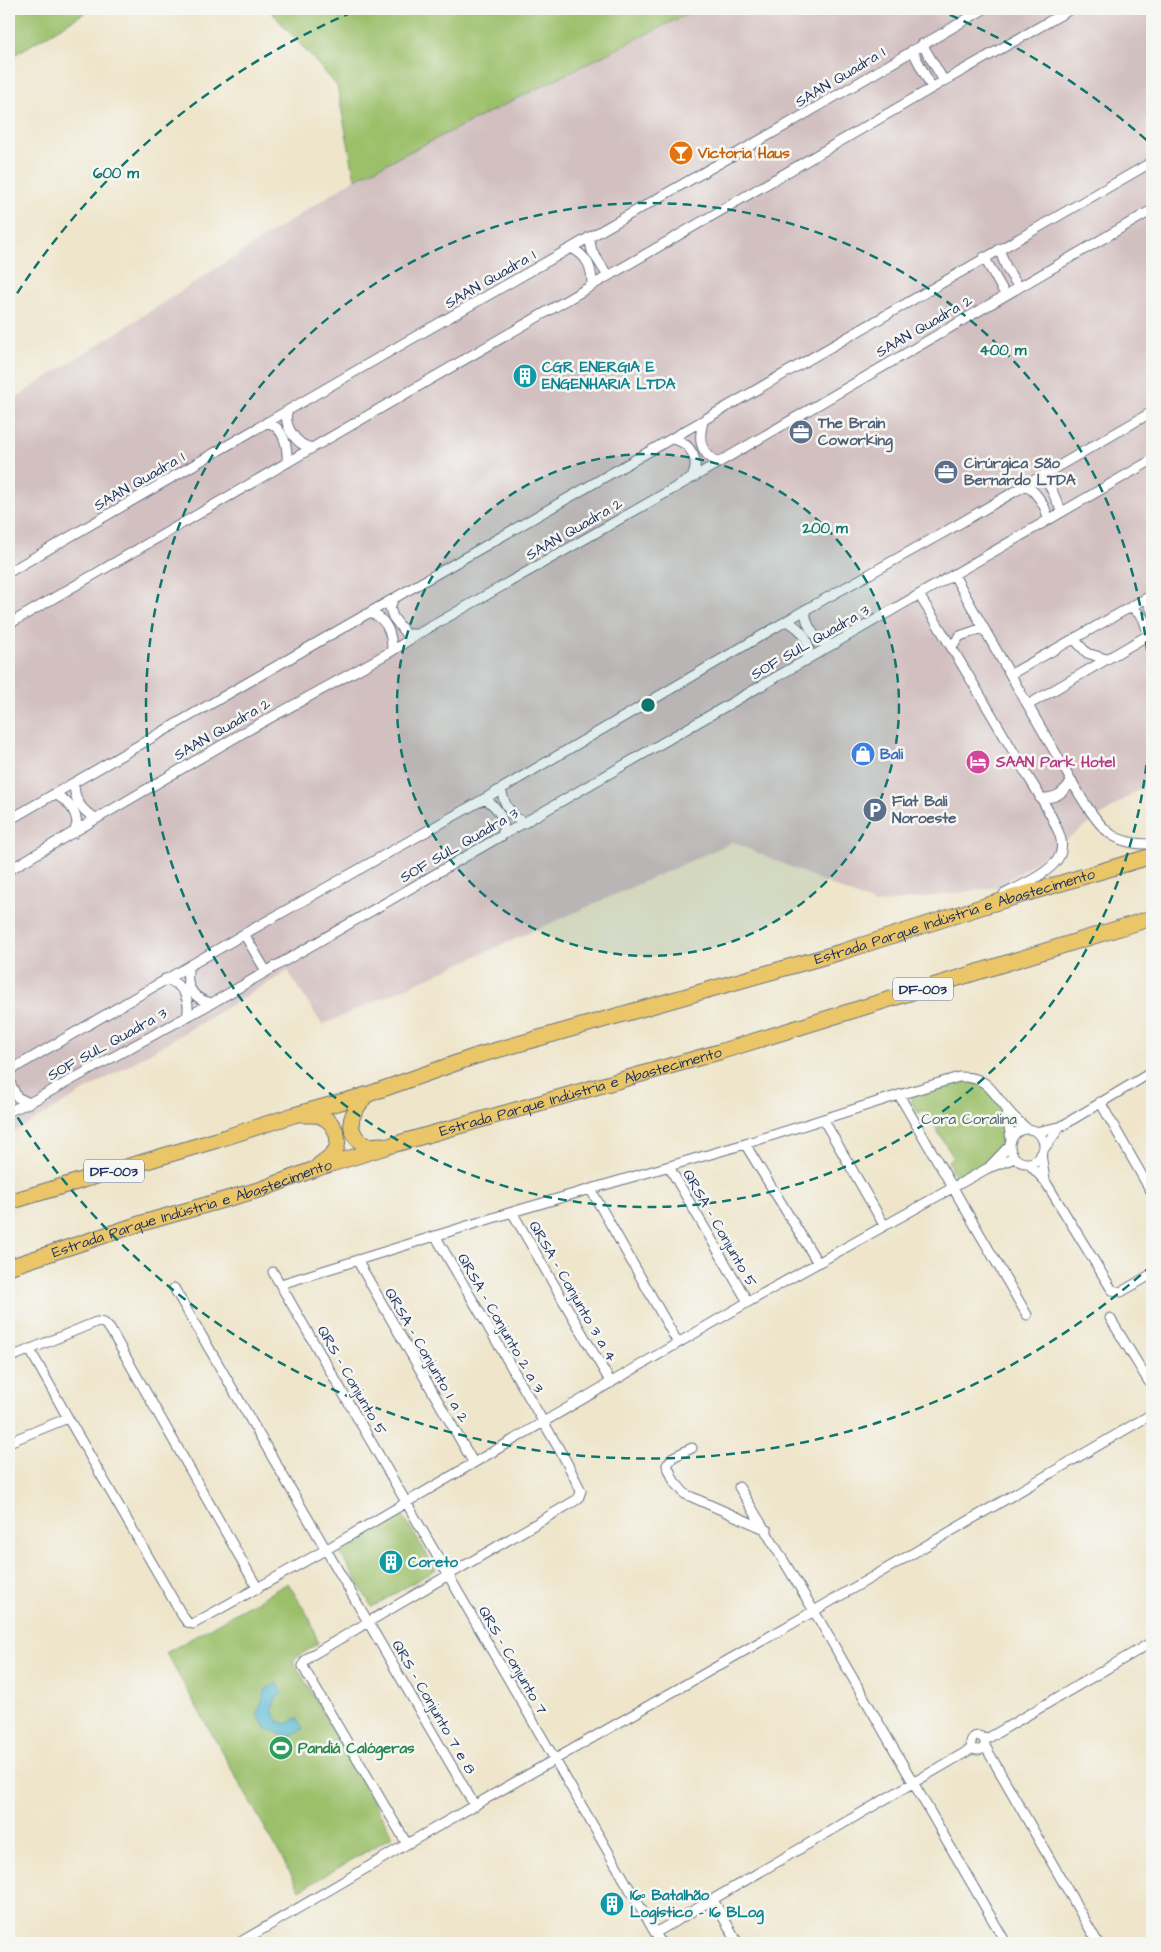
<svg xmlns="http://www.w3.org/2000/svg" width="1161" height="1952" viewBox="0 0 1161 1952" font-family="'Architects Daughter',sans-serif">
<style>
.industrial{fill:#d2bfc0}
.green{fill:#9bc06b;stroke:#5b7864}
.water{fill:#53b8d1;stroke:#377498}
.lines{fill:none;stroke-linecap:round;stroke-linejoin:round}
.minor-casing{stroke:#656f84;stroke-width:11}
.trunk-casing{stroke:#656f84;stroke-width:17}
.minor{stroke:#fff;stroke-width:9}
.trunk{stroke:#ebc669;stroke-width:15}
.ring{fill:none;stroke:#0f766e;stroke-width:2.5;stroke-dasharray:9 6}
.labels{text-anchor:middle;stroke-width:5;stroke-linejoin:round;paint-order:stroke}
.shield{fill:#f6f6f2;stroke:#5d6b8a;stroke-width:1}
.shield-label{font-size:14px;font-weight:bold;fill:#1b2f5e}
.street-label{font-size:15px;fill:#1b2f5e;stroke:#f6f6f2}
.food-label{font-size:15px;font-weight:bold;fill:#c56008;stroke:#f6f6f2;text-anchor:start}
.culture-label{font-size:15px;font-weight:bold;fill:#0d838f;stroke:#f6f6f2;text-anchor:start}
.service-label{font-size:15px;font-weight:bold;fill:#4e5e75;stroke:#f6f6f2;text-anchor:start}
.shop-label{font-size:15px;font-weight:bold;fill:#366cbe;stroke:#f6f6f2;text-anchor:start}
.hotel-label{font-size:15px;font-weight:bold;fill:#b23c85;stroke:#f6f6f2;text-anchor:start}
.park-label{font-size:15px;fill:#415a62;stroke:#f6f6f2}
.leisure-label{font-size:15px;font-weight:bold;fill:#27864d;stroke:#f6f6f2;text-anchor:start}
.centre{fill:#0f766e;stroke:#f6f6f2;stroke-width:2.5}
.ring-label{font-size:15px;text-anchor:middle;font-weight:bold;fill:#0f766e;stroke:#f6f6f2;stroke-width:5;stroke-linejoin:round;paint-order:stroke}
</style>
<rect width="100%" height="100%" fill="#f6f6f2"/>
<filter id="ink" filterUnits="userSpaceOnUse"><feTurbulence type="fractalNoise" baseFrequency=".02" numOctaves="2"/><feDisplacementMap in="SourceGraphic" scale="10" xChannelSelector="R" yChannelSelector="G"/><feConvolveMatrix kernelMatrix="1 2 1 2 8 2 1 2 1" color-interpolation-filters="sRGB"/></filter>
<filter id="wash" filterUnits="userSpaceOnUse"><feTurbulence type="fractalNoise" baseFrequency=".0096" numOctaves="4" result="noise"/><feDisplacementMap in="SourceGraphic" scale="20" xChannelSelector="R" yChannelSelector="G"/><feGaussianBlur stdDeviation="1.12" result="paint"/><feColorMatrix in="noise" values="0 0 0 0 0 0 0 0 0 0 0 0 0 0 0 0 0 1.4 0 .05"/><feComposite in="paint" operator="in"/></filter>
<g filter="url(#wash)">
<rect width="100%" height="100%" fill="#eee5ca"/>
<path class="industrial" d="M697,9H1152V780L999,887L875,904L733,842L322,1025L288,971L172,1040L9,1135V402L355,179Z"/>
<path class="green" d="M9,9H91L9,58Z
M269,9H697L355,179L337,86Z
M954,1081C960,1081 968,1081 974,1082C996,1087 1009,1118 1002,1139C996,1159 973,1169 956,1180L948,1161L953,1157L925,1110L918,1113L911,1101V1097L915,1094Z
M401,1513L436,1569L372,1607L339,1551Z
M288,1583L310,1619L318,1643L293,1660L393,1836L300,1890L166,1653Z"/>
<path class="water" d="M277,1683L283,1693L276,1698L272,1710L278,1721L287,1724L297,1718L303,1729L288,1737L267,1729L257,1715L266,1689Z"/>
</g>
<g filter="url(#ink)">
<g class="lines">
<defs>
<path id="minor" d="M922,44L944,81
M912,50L932,88
M589,237L592,251L608,276
M571,248C588,256 592,268 592,285
M999,249L1007,269L1018,286
M984,257L1005,294
M287,411C284,427 296,445 312,448
M267,422C284,428 288,446 287,463
M703,422C698,439 700,454 718,462
M673,439C692,443 700,461 692,478
M1044,474L1062,512
M1026,484C1037,494 1046,505 1048,519
M9,572L399,346L783,127L984,9
M954,575C986,633 1019,690 1052,747C1066,770 1091,821 1112,835C1124,843 1138,844 1152,844
M919,595C953,648 984,702 1016,756C1030,782 1050,808 1060,836C1062,842 1062,849 1060,855C1053,872 1020,886 1004,894
M1147,599L1152,611
M393,600L390,608L393,617L406,634H416
M1132,607L1143,618L1149,635
M805,610C806,625 813,636 825,644H835
M369,613C387,617 392,635 392,651
M787,621C802,629 814,644 806,661
M9,624L944,81L1071,9
M1074,639L1087,653L1106,659
M952,646L960,636L980,629L985,631
M1011,674L1152,595
M1028,705L1152,633
M74,783C74,799 81,811 96,818
M501,789C504,804 511,817 525,823
M54,794C67,800 76,809 77,824L74,833
M1040,798C1056,799 1063,793 1072,781
M484,799C497,805 507,821 502,836
M9,820L1152,162
M9,870L241,734L392,651L418,634L692,478L1152,210
M244,934L266,971
M189,966C184,985 193,1000 212,1003
M165,979C183,983 191,1000 187,1017
M9,1071L244,934L484,799L805,610L950,529L1152,412
M9,1081L17,1097L29,1103
M899,1095L1027,1315
M1100,1102L1152,1193
M1006,1109L1011,1139
M9,1111L29,1103L212,1003L1152,460
M823,1119L884,1225
M1060,1127L1152,1072
M1010 1146a17 17 0 1 1 34 0a17 17 0 1 1-34 0Z
M1036,1132L1060,1127L1043,1150
M745,1144L818,1263
M1041,1154L1045,1180
M1028,1163L1045,1181L1112,1290L1121,1292L1152,1274
M990,1166L1010,1145
M669,1167L748,1302
M591,1190L678,1343
M512,1212L611,1383
M357,1260L473,1462
M273,1272L661,1943
M281,1284L512,1212L745,1144L899,1095L959,1077C988,1076 991,1091 1007,1109C1013,1117 1021,1123 1027,1129
M174,1288L475,1806
M1110,1318L1152,1387
M30,1350L68,1418L182,1615L187,1622L193,1624L327,1549L748,1302L988,1168L1015,1158
M9,1358L96,1322L104,1323L110,1329L258,1589
M9,1442L68,1418
M692,1448L673,1457L667,1465L674,1481L685,1494L767,1530
M739,1487L814,1611L1006,1943
M971 1743a7 7 0 1 1 14 0a7 7 0 1 1-14 0Z
M985,1740L1152,1642
M985,1746L1098,1943
M407,1844L306,1672L303,1666L305,1661L312,1655L578,1499L581,1491L566,1461L436,1237
M713,1900L738,1943
M655,1933L973,1748
M239,1943L407,1844L814,1611L1152,1414"/>
<g id="trunk">
<path d="M366,1095C361,1102 356,1108 353,1115C348,1126 355,1141 366,1145C371,1146 377,1145 382,1145"/>
<path d="M305,1115C311,1115 319,1114 324,1118C334,1123 341,1138 336,1149C333,1156 325,1160 319,1165"/>
<path id="s1" d="M9,1202L217,1140L294,1115L366,1095L476,1056L841,952L981,907L1152,856"/>
<path id="s2" d="M9,1267L139,1224L262,1189L312,1170L392,1145L719,1052L1152,918"/>
</g>
</defs>
<use href="#minor" class="minor-casing"/>
<use href="#trunk" class="trunk-casing"/>
<use href="#minor" class="minor"/>
<use href="#trunk" class="trunk"/>
</g>
</g>
<circle cx="648" cy="705" r="251" fill="#0f766e" fill-opacity=".12"/>
<g class="ring">
<circle cx="648" cy="705" r="251"/>
<circle cx="648" cy="705" r="502"/>
<path d="M1152 1265A753 753 0 0 1 9 1104M9 306A753 753 0 0 1 360 9M936 9A753 753 0 0 1 1152 145"/>
</g>
<defs>
<symbol id="bar-disc" viewBox="-11 -11 22 22"><circle r="9.5" fill="#e8710a" stroke="#f6f6f2"/><path d="M-6-5H6L.8 .8V4.5H3.5V6h-7V4.5H-.8V.8Z" fill="#fff"/></symbol>
<symbol id="building-disc" viewBox="-11 -11 22 22"><circle r="9.5" fill="#0f9aa8" stroke="#f6f6f2"/><path d="M-4-6H4V6H1V3H-1V6H-4ZM-2.5-4.3h1.7v1.8h-1.7ZM.8-4.3h1.7v1.8H.8ZM-2.5-1h1.7V.8h-1.7ZM.8-1h1.7V.8H.8Z" fill="#fff"/></symbol>
<symbol id="office-disc" viewBox="-11 -11 22 22"><circle r="9.5" fill="#5c6f8a" stroke="#f6f6f2"/><path d="M-6-3h4V-5.5h4V-3h4V5H-6ZM-1-4.5V-3h2v-1.5ZM-6 0V1H6V0Z" fill="#fff"/></symbol>
<symbol id="shop-disc" viewBox="-11 -11 22 22"><circle r="9.5" fill="#3f7fe0" stroke="#f6f6f2"/><path d="M-5-2.5h2.3a2.7 3.5 0 0 1 5.4 0H5L5.5 6h-11ZM-1.5-2.5h3a1.5 2.3 0 0 0-3 0Z" fill="#fff"/></symbol>
<symbol id="hotel-disc" viewBox="-11 -11 22 22"><circle r="9.5" fill="#d1479c" stroke="#f6f6f2"/><path d="M-6-4.5h1.5V1H6V5H4.5V3h-9V5H-6ZM-4 0a1.8 1.8 0 1 1 3.6 0ZM.5 0V-2.5h3Q6-2.5 6 0Z" fill="#fff"/></symbol>
<symbol id="parking-disc" viewBox="-11 -11 22 22"><circle r="9.5" fill="#5c6f8a" stroke="#f6f6f2"/><path d="M-3.5-5.5H1a3.5 3.5 0 0 1 0 7H-1V5.5H-3.5ZM-1-3.4V-.6H.8a1.4 1.4 0 0 0 0-2.8Z" fill="#fff"/></symbol>
<symbol id="stadium-disc" viewBox="-11 -11 22 22"><circle r="9.5" fill="#2e9e5b" stroke="#f6f6f2"/><path d="M0-5a6.5 5 0 1 0 0 10a6.5 5 0 1 0 0-10ZM-3.5-1.8h7v3.6h-7Z" fill="#fff"/></symbol>
</defs>
<g fill-rule="evenodd">
<use href="#bar-disc" x="667" y="139" width="28" height="28"/>
<use href="#building-disc" x="511" y="362" width="28" height="28"/>
<use href="#office-disc" x="787" y="418" width="28" height="28"/>
<use href="#office-disc" x="932" y="458" width="28" height="28"/>
<use href="#shop-disc" x="849" y="740" width="28" height="28"/>
<use href="#hotel-disc" x="964" y="748" width="28" height="28"/>
<use href="#parking-disc" x="861" y="796" width="28" height="28"/>
<use href="#building-disc" x="377" y="1548" width="28" height="28"/>
<use href="#stadium-disc" x="267" y="1734" width="28" height="28"/>
<use href="#building-disc" x="598" y="1890" width="28" height="28"/>
</g>
<g class="labels">
<g class="shield">
<rect x="893" y="977.5" width="60" height="23" rx="4"/>
<rect x="84" y="1159.5" width="60" height="23" rx="4"/>
</g>
<g class="shield-label">
<text x="923" y="994">DF-003</text>
<text x="114" y="1176">DF-003</text>
</g>
<g class="street-label">
<text transform="translate(840 77) rotate(-31)" y="5">SAAN Quadra 1</text>
<text transform="translate(490 279) rotate(-30)" y="5">SAAN Quadra 1</text>
<text transform="translate(924 326) rotate(-30)" y="5">SAAN Quadra 2</text>
<text transform="translate(139 481) rotate(-30)" y="5">SAAN Quadra 1</text>
<text transform="translate(574 529) rotate(-30)" y="5">SAAN Quadra 2</text>
<text transform="translate(810 642) rotate(-30)" y="5">SOF SUL Quadra 3</text>
<text transform="translate(222 729) rotate(-30)" y="5">SAAN Quadra 2</text>
<text transform="translate(459 845) rotate(-30)" y="5">SOF SUL Quadra 3</text>
<text dy="5" stroke="none"><textPath href="#s1" startOffset="988">Estrada Parque Indústria e Abastecimento</textPath></text>
<text transform="translate(107 1044) rotate(-29)" y="5">SOF SUL Quadra 3</text>
<text dy="5" stroke="none"><textPath href="#s2" startOffset="598">Estrada Parque Indústria e Abastecimento</textPath></text>
<text dy="5" stroke="none"><textPath href="#s2" startOffset="192">Estrada Parque Indústria e Abastecimento</textPath></text>
<text transform="translate(720 1228) rotate(60)" y="5">QRSA - Conjunto 5</text>
<text transform="translate(573 1291) rotate(60)" y="5">QRSA - Conjunto 3 a 4</text>
<text transform="translate(501 1323) rotate(60)" y="5">QRSA - Conjunto 2 a 3</text>
<text transform="translate(427 1355) rotate(60)" y="5">QRSA - Conjunto 1 a 2</text>
<text transform="translate(352 1380) rotate(60)" y="5">QRS - Conjunto 5</text>
<text transform="translate(513 1660) rotate(60)" y="5">QRS - Conjunto 7</text>
<text transform="translate(434 1707) rotate(60)" y="5">QRS - Conjunto 7 e 8</text>
</g>
<g class="food-label">
<text x="698" y="158">Victoria Haus</text>
</g>
<g class="culture-label">
<text x="542" y="372">CGR ENERGIA E<tspan x="542" dy="17">ENGENHARIA LTDA</tspan></text>
<text x="408" y="1567">Coreto</text>
<text x="630" y="1900">16º Batalhão<tspan x="630" dy="17">Logístico - 16 BLog</tspan></text>
</g>
<g class="service-label">
<text x="818" y="428">The Brain<tspan x="818" dy="17">Coworking</tspan></text>
<text x="964" y="468">Cirúrgica São<tspan x="964" dy="17">Bernardo LTDA</tspan></text>
<text x="892" y="806">Fiat Bali<tspan x="892" dy="17">Noroeste</tspan></text>
</g>
<g class="shop-label">
<text x="880" y="759">Bali</text>
</g>
<g class="hotel-label">
<text x="996" y="767">SAAN Park Hotel</text>
</g>
<g class="park-label">
<text x="969" y="1124">Cora Coralina</text>
</g>
<g class="leisure-label">
<text x="298" y="1753">Pandiá Calógeras</text>
</g>
</g>
<circle cx="648" cy="705" r="8" class="centre"/>
<g class="ring-label">
<text x="116" y="178">600 m</text>
<text x="1003" y="355">400 m</text>
<text x="825" y="533">200 m</text>
</g>
<rect width="1161" height="1952" fill="none" stroke="#f6f6f2" stroke-width="30"/>
</svg>
